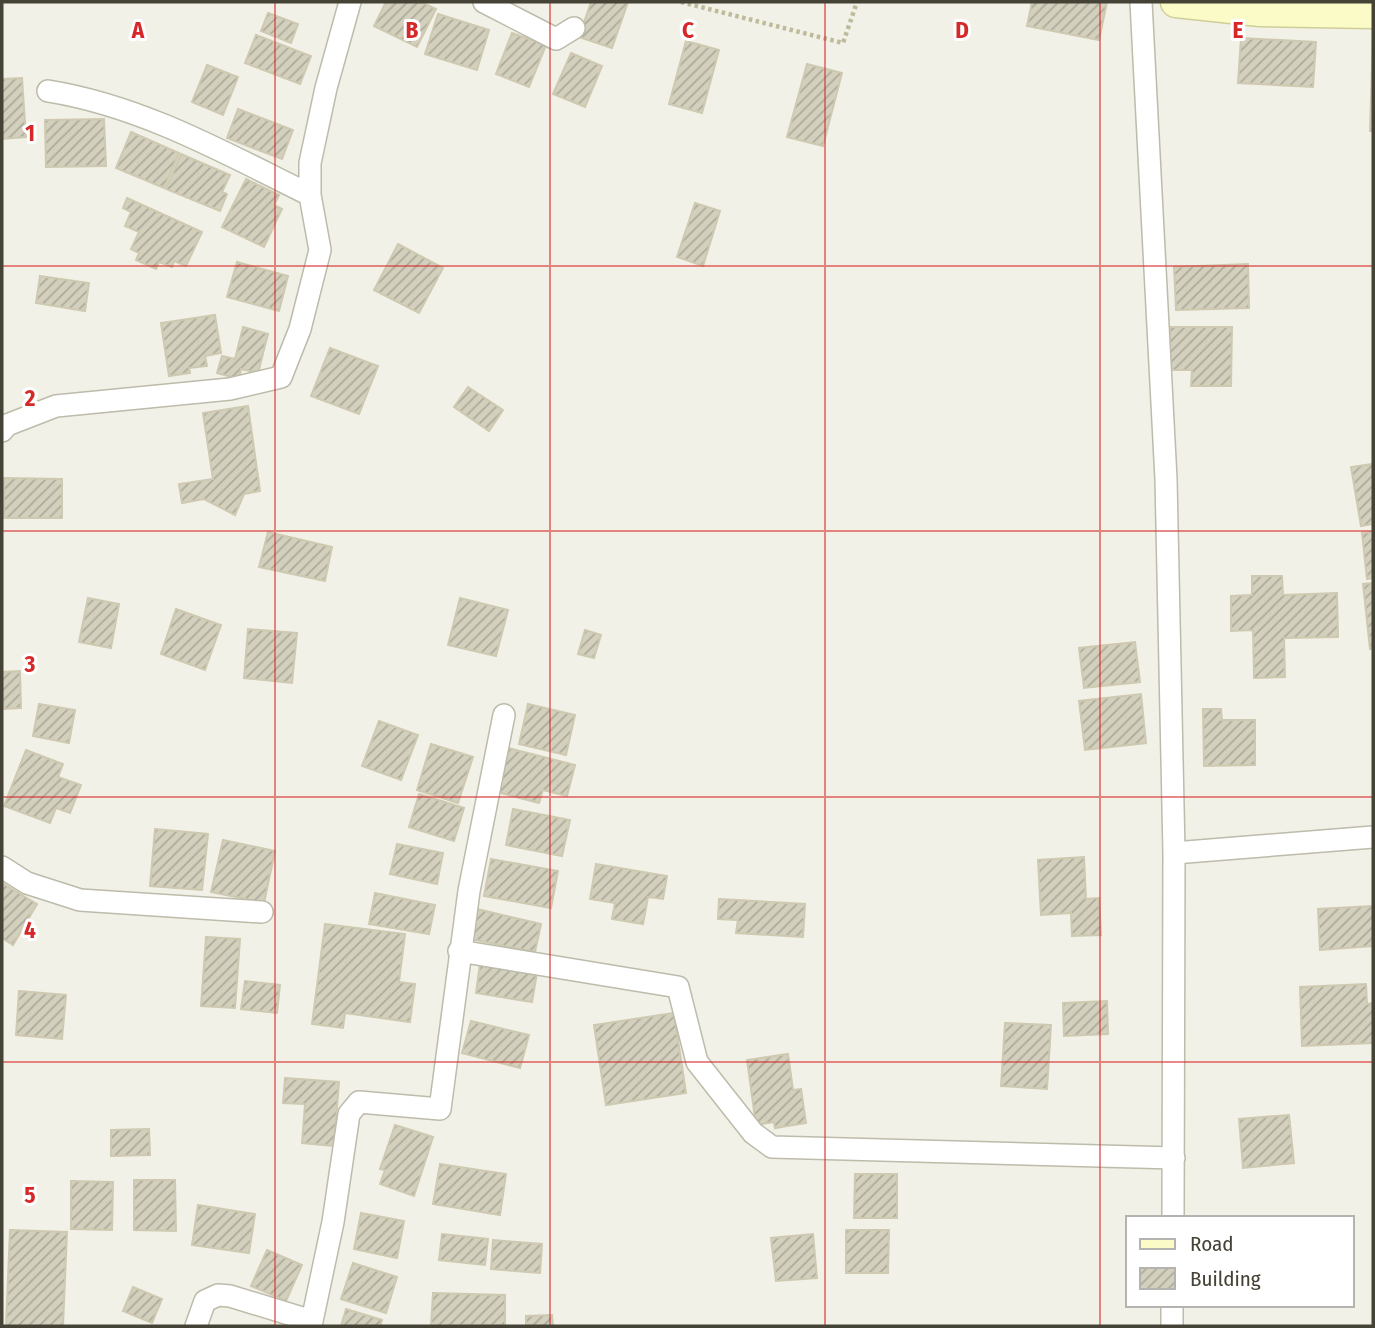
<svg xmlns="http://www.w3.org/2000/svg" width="1375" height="1328" viewBox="0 0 1375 1328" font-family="'Fira Sans Condensed',sans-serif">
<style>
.building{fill:url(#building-hatch);stroke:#cec9b0;stroke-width:2}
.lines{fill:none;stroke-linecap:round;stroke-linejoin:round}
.street-casing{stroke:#bdbbaa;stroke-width:24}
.secondary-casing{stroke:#d0ce98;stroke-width:33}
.path{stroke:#beba9c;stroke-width:4.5;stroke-dasharray:3.5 3.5;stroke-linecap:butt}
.street{stroke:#fff;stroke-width:21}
.secondary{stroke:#fbfbc8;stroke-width:30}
.grid{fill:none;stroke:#d62828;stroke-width:2;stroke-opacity:0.55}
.grid-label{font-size:23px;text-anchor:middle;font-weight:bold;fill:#d62828;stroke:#fff;stroke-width:6;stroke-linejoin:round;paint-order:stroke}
</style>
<defs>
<pattern id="building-hatch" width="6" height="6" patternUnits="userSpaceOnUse" patternTransform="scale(1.75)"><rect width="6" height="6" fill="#d3d0bd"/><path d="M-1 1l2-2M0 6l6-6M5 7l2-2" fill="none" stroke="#adaa9a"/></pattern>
</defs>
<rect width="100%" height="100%" fill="#f2f1e7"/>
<path class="building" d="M386,2H421L436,9L417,47L374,26Z
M591,2H628L612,48L579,37Z
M1032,2H1107L1099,40L1027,26Z
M268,13L298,24L291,43L261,31Z
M438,14L489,30L477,70L425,54Z
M512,33L546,45L529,87L496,74Z
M1373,33V131H1370Z
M256,35L311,56L300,84L245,63Z
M1241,38L1316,42L1313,87L1238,83Z
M686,41L719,50L702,113L669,104Z
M571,53L602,66L585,107L553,94Z
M807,64L842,73L823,146L787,137Z
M207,65L238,77L223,115L192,102Z
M22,78L26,137L2,139V79Z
M238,109L293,130L282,159L227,138Z
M104,119L106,166L46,167L45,120Z
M131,132L179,153L164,188L116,168Z
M181,154L230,175L222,192L227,194L220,211L166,189Z
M246,179L279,195L274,205L282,209L264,247L222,227Z
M127,198L202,232L186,266L174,261L172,267L159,262L156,269L136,260L139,253L131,249L139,232L125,226L131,212L123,208Z
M695,203L720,211L703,266L677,257Z
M398,244L443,268L419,313L374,290Z
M237,262L288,276L279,311L227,297Z
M1248,264L1249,308L1176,310L1174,267Z
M40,276L89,283L85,311L36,303Z
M215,315L221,353L205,356L207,366L189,368L190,373L169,376L161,323Z
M243,327L268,334L258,373L241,369L239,379L217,373L222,356L235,359Z
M1170,327H1232L1231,386H1191L1192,370H1169Z
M330,348L378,366L359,414L311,396Z
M468,387L503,410L489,431L454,407Z
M248,406L260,491L244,494L235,515L204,499L182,503L179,484L213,479L203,413Z
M1373,464V524L1361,526L1351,467Z
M4,478L62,479V518H4Z
M268,532L332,547L325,581L259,567Z
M1373,532V578L1367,579L1362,533Z
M1252,576H1282L1283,595L1337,593L1338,637L1284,638L1285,677L1254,678L1253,630L1231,631V596L1252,595Z
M1373,583V649H1370L1363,584Z
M88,598L119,604L111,648L79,642Z
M460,598L508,610L496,656L448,645Z
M176,609L221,625L205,670L161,654Z
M248,629L297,633L292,683L244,678Z
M585,630L601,635L594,658L578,654Z
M1135,642L1140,682L1084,688L1079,648Z
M20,671L21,708L2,709V672Z
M1141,694L1146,743L1085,750L1079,701Z
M39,704L75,710L69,743L33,736Z
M528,704L575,715L566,755L519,744Z
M1203,709H1221L1222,720H1255V765L1204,766Z
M379,721L418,735L401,780L362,766Z
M431,744L473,757L458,803L417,790Z
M508,748L575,765L567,796L543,790L539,803L497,792Z
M26,750L63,764L58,777L81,785L70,813L56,808L50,823L4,806Z
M419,794L464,808L454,841L409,827Z
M513,809L570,820L562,856L506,845Z
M155,829L208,834L202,890L150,886Z
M223,840L275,851L264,903L211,892Z
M397,844L443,853L437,884L390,874Z
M1084,857L1086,899L1099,898L1101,935L1072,936L1071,913L1041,915L1038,860Z
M491,859L558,871L551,908L484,896Z
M596,864L667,876L663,899L648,897L643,924L612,919L615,903L590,899Z
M2,883L37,904L13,945L2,938Z
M375,893L435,905L429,934L369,924Z
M719,899L805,904L803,937L736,933L738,920L718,919Z
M1373,906V946L1320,950L1318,909Z
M477,909L541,924L535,952L470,939Z
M325,924L405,934L399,982L415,984L410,1022L345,1013L343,1028L312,1024Z
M206,937L240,939L235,1008L201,1006Z
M480,964L537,973L532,1002L476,993Z
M245,981L280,985L277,1013L241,1009Z
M1366,984L1367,1004L1373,1003V1043L1302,1046L1300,987Z
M19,991L66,995L62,1039L16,1035Z
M1107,1001L1108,1034L1064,1036L1063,1003Z
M674,1013L686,1093L606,1105L594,1025Z
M471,1021L529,1035L520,1068L462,1053Z
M1005,1023L1051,1025L1047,1089L1001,1086Z
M788,1054L793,1090L801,1089L806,1123L775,1128L774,1122L756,1125L747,1060Z
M285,1078L339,1082L334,1146L302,1143L305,1104L283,1103Z
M1289,1115L1294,1163L1243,1168L1239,1119Z
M395,1125L433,1137L414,1196L380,1184L385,1170L380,1169Z
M149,1129L150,1155L111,1156V1130Z
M440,1164L506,1174L500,1215L433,1204Z
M855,1174H897V1218H854Z
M134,1180H175L176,1231L134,1230Z
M71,1181L113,1182L112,1230L71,1229Z
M198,1205L255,1214L249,1253L192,1245Z
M361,1213L404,1221L397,1258L354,1249Z
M10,1230L67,1232L63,1326H6Z
M846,1230H889L888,1273H846Z
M442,1234L488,1239L485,1265L439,1260Z
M813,1234L817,1278L776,1281L771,1238Z
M493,1240L542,1244L540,1273L491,1269Z
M267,1250L302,1265L286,1301L251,1286Z
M353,1263L397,1277L386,1313L341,1299Z
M133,1287L162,1299L152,1323L123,1311Z
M433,1293L505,1295V1325L431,1326Z
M346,1309L382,1320L380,1326H341Z
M552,1315L553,1326H526V1316Z"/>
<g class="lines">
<defs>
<path id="street" d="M484,2L556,39L574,28
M1141,2L1166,479L1174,853L1173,1218
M48,91C142,106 225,153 310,195
M2,431L7,425L56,406L230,389L281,377L300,329L320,250L310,195V163L326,88L350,2
M1174,853L1373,837
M2,867L27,883L80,900L262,912
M459,951L678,987L697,1062L753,1133L772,1147L1174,1158
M196,1326L205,1301L218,1295L230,1296L312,1321L333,1222L349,1114L359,1102L440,1109L469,891L504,715
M1172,1326V1305"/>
<path id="secondary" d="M1176,2L1260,11L1373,13"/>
</defs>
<use href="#street" class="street-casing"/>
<use href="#secondary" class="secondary-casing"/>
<path class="path" d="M681,2L843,43L857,2"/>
<use href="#street" class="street"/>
<use href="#secondary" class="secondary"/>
</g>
<path class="grid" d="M275,2V1326M550,2V1326M825,2V1326M1100,2V1326M2,266H1373M2,531H1373M2,797H1373M2,1062H1373"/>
<g class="grid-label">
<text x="138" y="38">A</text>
<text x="412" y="38">B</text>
<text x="688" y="38">C</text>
<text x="962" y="38">D</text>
<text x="1238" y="38">E</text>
<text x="30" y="141">1</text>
<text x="30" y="406">2</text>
<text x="30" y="672">3</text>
<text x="30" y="938">4</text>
<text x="30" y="1203">5</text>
</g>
<rect width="1375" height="1328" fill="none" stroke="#454236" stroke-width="7"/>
<rect x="1126" y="1216" width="228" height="91" fill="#ffffff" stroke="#b5b3af" stroke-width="2"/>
<rect x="1140" y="1239" width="35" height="10" fill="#fbfbc8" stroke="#b5b3af" stroke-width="2"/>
<text x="1190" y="1251" font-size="21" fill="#454236">Road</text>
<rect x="1140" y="1268" width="35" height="21" fill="url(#building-hatch)" stroke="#b5b3af" stroke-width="2"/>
<text x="1190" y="1286" font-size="21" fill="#454236">Building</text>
</svg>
